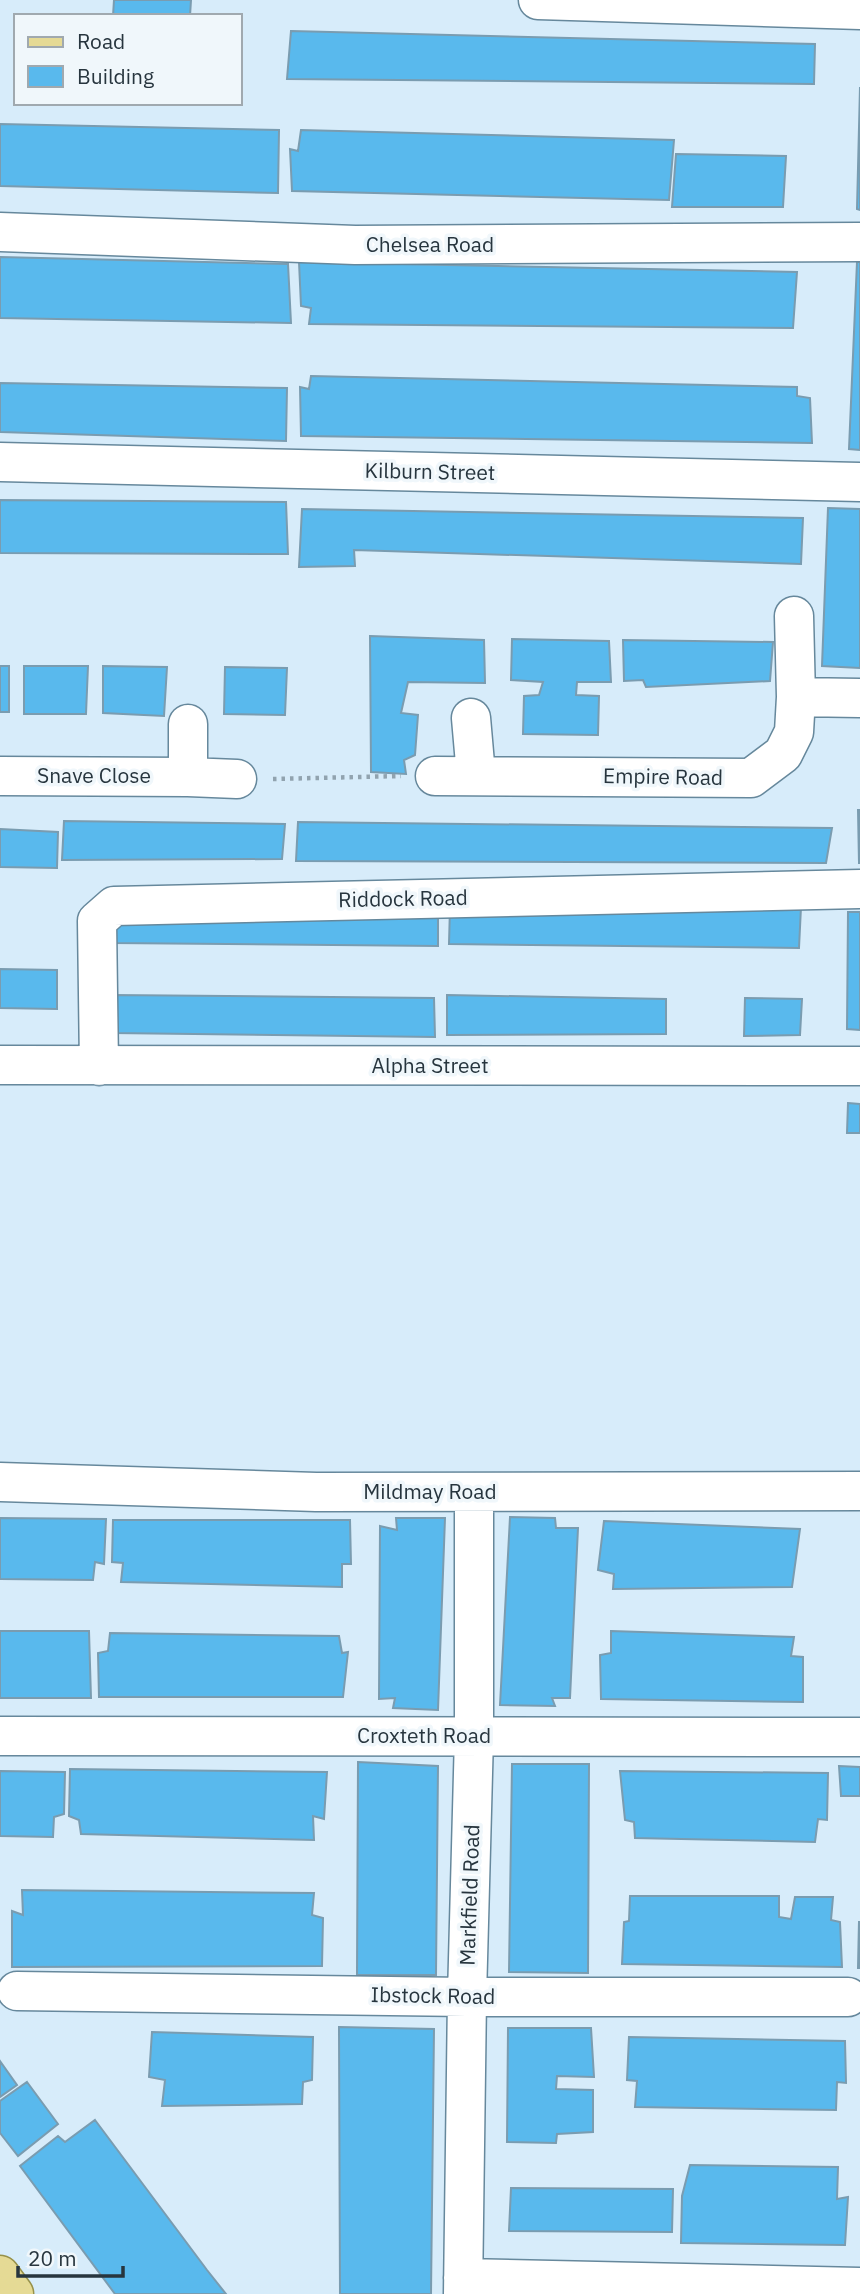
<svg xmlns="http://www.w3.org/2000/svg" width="860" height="2294" viewBox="0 0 860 2294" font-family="'IBM Plex Sans',sans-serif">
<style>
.building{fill:#59b9ed;stroke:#7a9cb0;stroke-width:2}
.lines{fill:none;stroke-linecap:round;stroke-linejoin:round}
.minor-casing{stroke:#66889c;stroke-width:41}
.major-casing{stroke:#979149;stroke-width:41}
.path{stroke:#91a3af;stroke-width:4.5;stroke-dasharray:3.5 5;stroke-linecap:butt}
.minor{stroke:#fff;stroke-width:38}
.major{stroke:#e5da95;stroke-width:38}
.labels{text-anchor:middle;stroke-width:7;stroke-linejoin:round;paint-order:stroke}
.street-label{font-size:21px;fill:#27353e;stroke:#f0f7fb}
</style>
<rect width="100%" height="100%" fill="#d7ecfa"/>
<path class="building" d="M114,0H191L190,16H113Z
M291,31L815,44L814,84L287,79Z
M860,87V210L857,209Z
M0,124L279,130L278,193L0,186Z
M301,130L674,140L669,200L292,191L290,149L298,151Z
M676,154L786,156L783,207H672Z
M0,257L288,264L291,323L0,318Z
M299,262L797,272L793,328L309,324L311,308L301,306Z
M857,262H860V450L849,449Z
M311,376L797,387V396L810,398L812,443L301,436L300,387L309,389Z
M0,383L287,388L286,441L0,432Z
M0,500L286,502L288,554L0,553Z
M828,508L860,509V668L822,666Z
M302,509L803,518L801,564L354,550L355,566L299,567Z
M370,636L484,640L485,683L408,682L401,713L418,715L415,755L404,760L406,774L371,772Z
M512,639L609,641L611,682H577L576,695L599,696L598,735L523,734L524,696L539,695L543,682L511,680Z
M623,640L773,642L770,681L646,687L643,680L624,681Z
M0,666H9V712H0Z
M24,666H88L86,714H24Z
M103,666L167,667L164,716L103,713Z
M225,667L287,668L285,715L224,714Z
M858,810H860V863H859Z
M64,821L285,824L282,859L62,860Z
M298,822L832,828L826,863L296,861Z
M0,829L58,832L57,868L0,867Z
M450,907H801L799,948L449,944Z
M438,909V946L112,943L115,913Z
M848,912H860V1030L847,1029Z
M0,969L57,970V1009L0,1008Z
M112,995L434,998L435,1037L112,1033Z
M447,995L666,999V1034L447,1035Z
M745,998L802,999L800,1035L744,1036Z
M848,1103L860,1104V1133H847Z
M510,1517L555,1518L556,1528H578L570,1698H552L555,1706L500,1705Z
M0,1518L106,1519L104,1564L95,1562L93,1580L0,1579Z
M396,1518H445L438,1710L393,1708L395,1698L379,1699L380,1526L397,1530Z
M113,1520H350L351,1564H342V1587L121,1582L123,1563L112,1562Z
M604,1521L800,1529L792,1587L613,1589L614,1574L598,1570Z
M0,1631H89L91,1698H0Z
M611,1631L794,1637L791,1656L803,1657V1702L601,1699L600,1655L611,1653Z
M110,1633L339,1636L342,1653L348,1652L343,1697H99L98,1653L108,1651Z
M358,1762L438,1766L436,1975H357Z
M512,1764H589L588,1973L509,1972Z
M839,1766L860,1767V1796H841Z
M70,1769L327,1772L324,1819L313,1816L314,1840L81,1834L79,1820L69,1816Z
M0,1771L65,1772L64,1814L54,1817L53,1837L0,1836Z
M620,1771L828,1773L827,1820L818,1819L815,1842L635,1838L634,1822L625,1820Z
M22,1890L314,1893L312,1915L323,1918L322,1966L12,1967V1911L23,1915Z
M630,1896H779V1917L791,1919L795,1897H833L831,1920L840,1922L842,1967L622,1964L624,1922L629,1921Z
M859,1921L860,1968H858Z
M339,2027L434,2029L431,2294H340Z
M508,2028H591L594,2077L557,2076L556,2089L593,2090V2132L557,2134L556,2143L507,2142Z
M152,2032L313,2037L312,2080L303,2082L302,2104L162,2106L165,2080L149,2077Z
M629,2037L845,2041L846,2083L837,2082L836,2110L635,2107L637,2081L627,2080Z
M0,2061L17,2085L0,2097Z
M27,2082L58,2124L18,2156L0,2133V2101Z
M95,2120L207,2270L226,2294H115L20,2166L58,2136L65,2142Z
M690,2165L838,2167L837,2199L848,2197L845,2245L681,2243L682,2196Z
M511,2188L673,2189L672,2232L509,2231Z"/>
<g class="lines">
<defs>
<path id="minor" d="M538,0L860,10
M0,232L355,245L860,242
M0,462L860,482
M794,616L796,697
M471,718L476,775
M188,724V777
M0,776L188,777L237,779
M435,776L751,778L783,754L794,732L796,697L860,698
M0,1065L860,1066
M99,1066L97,921L114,906L860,889
M0,1482L316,1492L860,1491
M0,1736L860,1737
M17,1991L467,1997H848
M463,2278L860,2287
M463,2294L467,1997L474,1736V1492"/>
<path id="major" d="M0,2275L14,2294"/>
</defs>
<use href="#minor" class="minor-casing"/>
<use href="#major" class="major-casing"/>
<path class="path" d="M273,779L401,776"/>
<use href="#minor" class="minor"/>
<use href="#major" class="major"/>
</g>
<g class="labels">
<g class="street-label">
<text x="430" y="252">Chelsea Road</text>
<text transform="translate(430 472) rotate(1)" y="7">Kilburn Street</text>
<text x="94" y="783">Snave Close</text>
<text transform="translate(663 777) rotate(1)" y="7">Empire Road</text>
<text transform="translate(403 899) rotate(-1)" y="7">Riddock Road</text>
<text x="430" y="1073">Alpha Street</text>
<text x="430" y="1499">Mildmay Road</text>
<text x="424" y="1743">Croxteth Road</text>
<text transform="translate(470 1895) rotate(-88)" y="7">Markfield Road</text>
<text transform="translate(433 1996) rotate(1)" y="7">Ibstock Road</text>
</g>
</g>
<rect x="14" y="14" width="228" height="91" fill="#f0f7fb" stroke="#a0a9af" stroke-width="2"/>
<rect x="28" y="37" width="35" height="10" fill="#e5da95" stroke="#a0a9af" stroke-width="2"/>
<text x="77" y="49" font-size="21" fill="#27353e">Road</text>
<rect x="28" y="66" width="35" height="21" fill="#59b9ed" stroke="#a0a9af" stroke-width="2"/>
<text x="77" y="84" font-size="21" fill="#27353e">Building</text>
<path d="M18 2266v10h105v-10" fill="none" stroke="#27353e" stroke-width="3.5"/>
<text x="28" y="2266" font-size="21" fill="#27353e" stroke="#f0f7fb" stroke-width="5" paint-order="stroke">20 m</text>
</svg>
